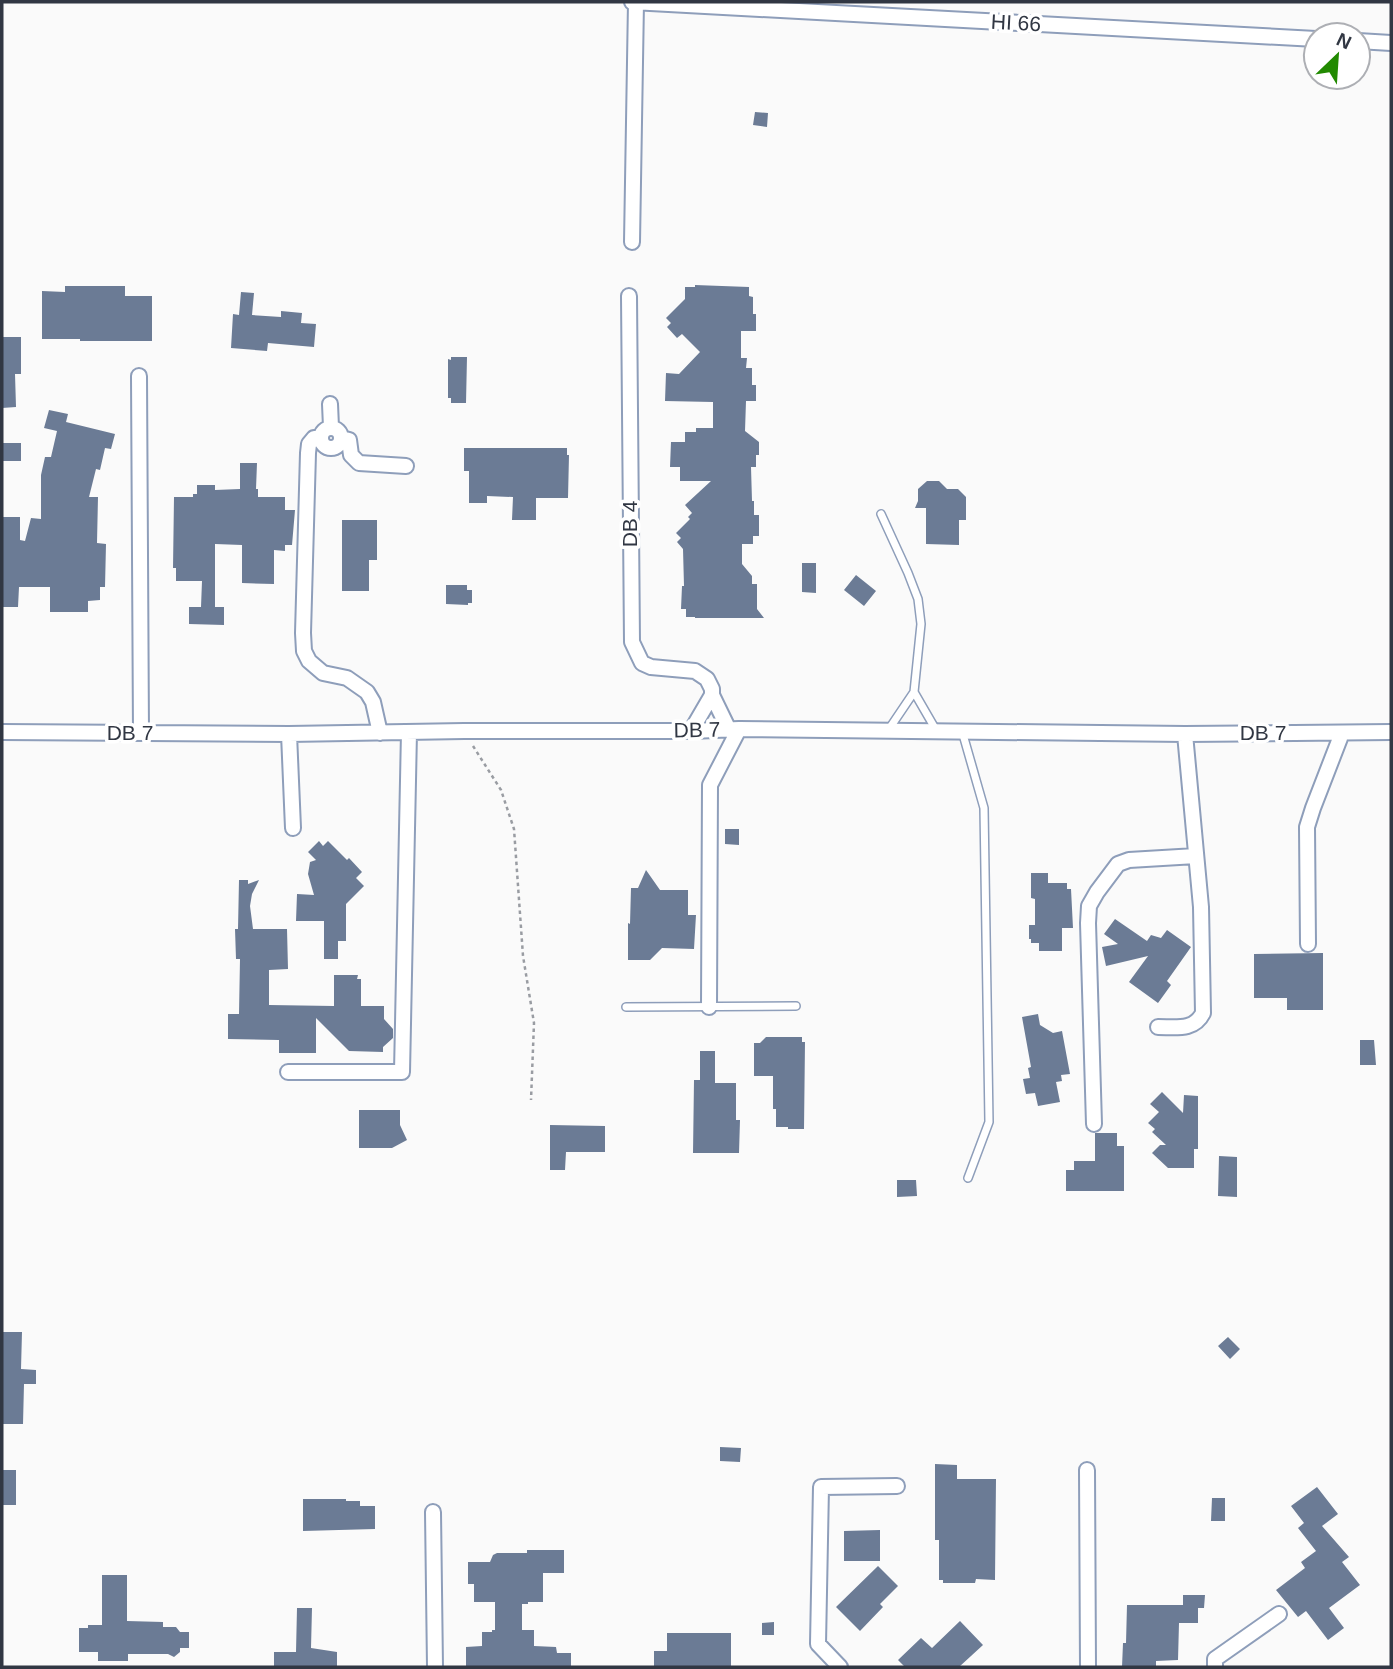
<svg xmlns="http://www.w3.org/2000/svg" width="1393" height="1669" viewBox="0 0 1393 1669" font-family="Arial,sans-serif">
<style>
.building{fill:#6b7b95}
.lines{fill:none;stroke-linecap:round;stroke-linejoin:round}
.service-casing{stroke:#8e9eba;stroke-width:10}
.minor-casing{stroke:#8e9eba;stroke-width:18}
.path{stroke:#999ca2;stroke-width:2.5;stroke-dasharray:3.5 3.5;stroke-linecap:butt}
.service{stroke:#fff;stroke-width:7}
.minor{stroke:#fff;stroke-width:14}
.labels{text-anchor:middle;stroke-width:7;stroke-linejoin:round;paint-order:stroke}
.street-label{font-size:21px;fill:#313743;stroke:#fff}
</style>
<rect width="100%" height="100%" fill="#fafafa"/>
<path class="building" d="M755,112L768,113L767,127L753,125Z
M695,285L749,287V296L753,297V314H756V331H741V358H747L746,368H752V385H756V401H746L745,431L759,442V455H756V467H751L752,501H754V515H759V536H753V544H742V564L752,576V584H757V609L764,618H695V617H686V609H681L682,586H684L683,549L677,542L681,538L676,533L690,519L688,517L692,513L685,505L711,481H680V467H670L671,442H685V432H696V428H713V402L665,401L666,373L679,374L700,352L682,334L677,338L667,327L671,323L666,318L685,299V287H695Z
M65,286H125V296H152V341H80V339H42V291L65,292Z
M241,292L254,293L252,315L281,317V311L302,313L301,323L316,324L314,347L268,343L267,351L231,348L233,314L239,315Z
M2,337H21V374H15L16,407L2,408Z
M451,357H467L466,403H451V398H448V359L451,360Z
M49,410L68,414L66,422L115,434L111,449L105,448L100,470L96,469L89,497H98L97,543L106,544L105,587H100V600L88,601V612H50V587H19L18,607H2V517H20V540L25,541L31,518L41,519V475L45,457H51L57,431L44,428Z
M2,443H21V461H2Z
M464,448H567V455H569L568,498H536V520H512L513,497L487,496V503H469V471H464Z
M240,463H257L256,489H258V497H285V510H295L292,545H285V551L274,550V584L242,583V545L215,544V607H224V625L189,624V607H201L202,581H176V568H173L174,497H193V494H197V485H215V490L240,489Z
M927,481H939L947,489H958L966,497V520H959V545L926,544V508H915L918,501V489Z
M342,520H377V560H369V591H342Z
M802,563H816V593L802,592Z
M856,575L876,591L864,606L844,590Z
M446,585H467V590H472V603H468V605L446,604Z
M725,829H739V845L725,844Z
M319,841L323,846L328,841L347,860L349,858L362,872L356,878L364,886L346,904V941H338V959H324V921H296L297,894L314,895L308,874L310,862L316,860L308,852Z
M646,870L660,890H688V915H696L694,949L662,948L650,960H628V923L630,924L631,888H638Z
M1031,873H1048V883H1067V889H1071L1073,928H1062V951H1039V943H1031V939H1029V925H1035V899L1031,898Z
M239,880H248V884L259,880L252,894L250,906L253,929H287L288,969L269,970V1005L334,1006V975H358L357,979H361V1006H384V1019L393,1029V1038L383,1047V1052L349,1051L316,1018V1053H279V1040L228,1039V1014H239L240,959H236L235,929H238Z
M1115,919L1147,941L1151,935L1161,938L1167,930L1191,947L1167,981L1171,985L1158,1003L1129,982L1148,956L1106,966L1102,947L1118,944L1104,934Z
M1323,953V1010H1287V998H1254V954Z
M1038,1014L1040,1025L1053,1033L1062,1031L1070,1074L1061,1075L1062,1081L1056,1082L1060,1102L1038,1106L1035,1093L1026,1094L1023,1079L1030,1078L1028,1068L1031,1067L1022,1017Z
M766,1037H802V1042H805L804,1129H788V1127H776V1109H773V1076H754V1043H760Z
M1360,1040H1374L1376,1065H1360Z
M700,1051H715V1083H736V1120H740L739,1153H693L694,1080H700Z
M1162,1092L1183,1113L1184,1095L1198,1096V1149H1194V1168H1168L1152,1153L1160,1145H1166L1152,1132L1155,1129L1148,1123L1159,1112L1150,1104Z
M359,1110H400V1125L407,1140L392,1148H359Z
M550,1125L605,1126V1152H566L565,1170H550Z
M1095,1133H1117V1146H1124V1191H1066V1170H1074V1161H1095Z
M1219,1156L1237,1157V1197L1218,1196Z
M897,1180H916L917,1196L897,1197Z
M2,1332H22L21,1369L36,1370V1384H24L23,1424H2Z
M1228,1337L1240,1349L1230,1359L1218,1346Z
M720,1447L741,1448L740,1462L720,1461Z
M935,1464L957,1465V1479H996L995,1580L976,1579L975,1583H943V1580H939V1540H935Z
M2,1470H16V1505H2Z
M1317,1487L1338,1514L1322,1526L1349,1557L1342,1562L1360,1585L1329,1608L1344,1628L1328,1640L1306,1611L1298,1617L1276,1590L1305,1568L1301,1562L1316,1551L1298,1528L1304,1523L1291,1506Z
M1212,1498H1225V1521H1211Z
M303,1499H346V1501H360V1506H375V1529L303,1531Z
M880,1530V1561H844V1531Z
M527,1550H564V1573H543V1602H528V1604H522V1630H534V1646L556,1647L557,1653H571V1667H466V1647L482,1646V1632H492V1630H495V1602H474V1584H468V1562H490L493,1555L497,1553H527Z
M878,1566L898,1586L880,1604L883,1607L860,1631L836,1607Z
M102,1575H127V1621L163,1622V1627H176L180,1632H189V1648H180V1652L174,1657L168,1654H128V1661H98V1652H79V1628H88V1625H102Z
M1183,1595H1205L1204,1608H1198V1623H1179L1178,1660L1156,1661V1667H1122L1123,1643H1126L1127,1605H1183Z
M297,1608H312L311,1648L337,1652V1667H274V1652H296Z
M960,1621L983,1645L959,1667H905L898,1660L921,1638L932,1648Z
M774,1622V1635H762V1623Z
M667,1633H731V1666L654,1667V1651H667Z"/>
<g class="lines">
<defs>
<path id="service" d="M881,514L908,573L918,599L921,624L914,692L889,729
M914,692L936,730
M962,731L984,808L989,1122L968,1178
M626,1007L796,1006"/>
<path id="minor" d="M632,2L1316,39
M1358,41L1391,43
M632,242L636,2
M629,296L632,642L642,663L651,667L695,671L707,679L712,689V695L729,730
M139,376L141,733
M330,404L331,427
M321 438a10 10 0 1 1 20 0a10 10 0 1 1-20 0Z
M320,438H314L309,444L308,453L303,633L304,651L309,661L323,673L347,678L367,692L373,702L380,733
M341,438L349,440L351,455L359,463L406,466
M691,731L712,695
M2,732L289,734L464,731H691L739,729L1185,734L1391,732
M289,734L293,828
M1308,944L1307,827L1313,808L1342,733
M709,1007L710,785L739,729
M1158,1027C1176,1027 1194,1031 1203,1013L1201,907L1185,734
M288,1072H402L409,732
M1094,1124L1088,923L1089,906L1097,892L1118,864L1129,860L1196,856
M1087,1470L1088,1667
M433,1512L435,1667
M840,1667L818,1644L821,1487L897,1486
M1215,1667V1659L1279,1614"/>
</defs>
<use href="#service" class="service-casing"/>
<use href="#minor" class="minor-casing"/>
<path class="path" d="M473,746L501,790L514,829L523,956L534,1023L531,1100"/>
<use href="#service" class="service"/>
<use href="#minor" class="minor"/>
</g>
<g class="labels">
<g class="street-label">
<text transform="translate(1016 23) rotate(3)" y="7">HI 66</text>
<text transform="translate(630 524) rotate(-90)" y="7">DB 4</text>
<text transform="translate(697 730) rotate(-1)" y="7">DB 7</text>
<text x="130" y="740">DB 7</text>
<text x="1263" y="740">DB 7</text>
</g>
</g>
<rect width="1393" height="1669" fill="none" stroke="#313743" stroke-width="7"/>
<g transform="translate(1337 56) rotate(25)"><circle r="33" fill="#ffffff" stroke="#adafb4" stroke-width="2"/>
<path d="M0-5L12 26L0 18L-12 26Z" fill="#228a01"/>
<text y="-10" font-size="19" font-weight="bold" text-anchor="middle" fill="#313743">N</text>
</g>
</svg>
